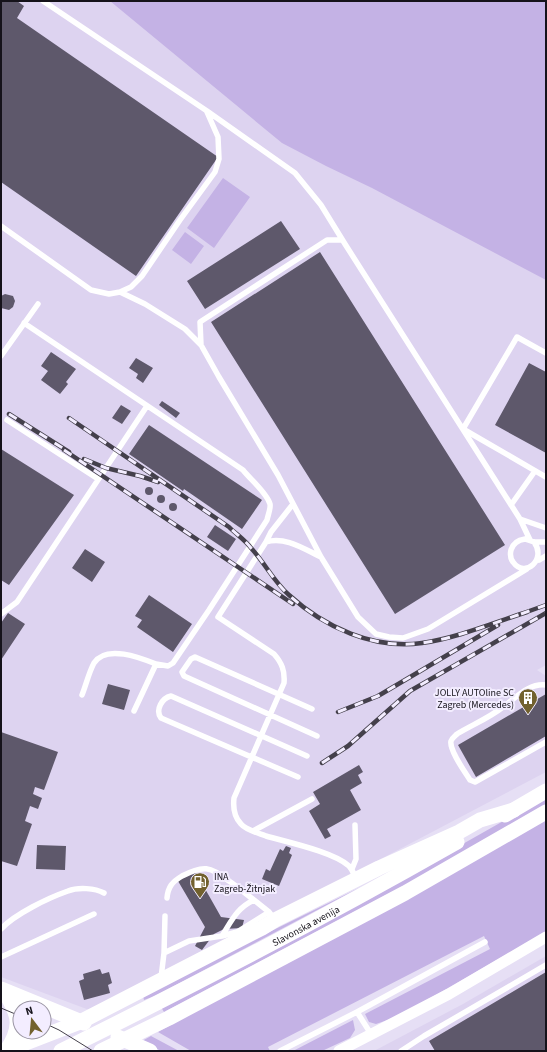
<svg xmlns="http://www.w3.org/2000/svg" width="547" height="1052" viewBox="0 0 547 1052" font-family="'Source Sans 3',sans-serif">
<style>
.built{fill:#ddd3f0}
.green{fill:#c4b2e5}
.building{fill:#5e586b}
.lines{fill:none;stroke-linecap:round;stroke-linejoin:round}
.lane{stroke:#fff;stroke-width:5.5}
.street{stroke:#fff;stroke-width:11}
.secondary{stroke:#fff;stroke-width:15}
.tram{stroke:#44404b;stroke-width:1}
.rail-casing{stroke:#44404b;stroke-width:4.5}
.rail{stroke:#f3edff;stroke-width:3;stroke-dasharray:9;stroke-linecap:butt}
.labels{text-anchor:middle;stroke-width:4;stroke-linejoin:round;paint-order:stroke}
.poi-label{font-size:10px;fill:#15121a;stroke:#f3edff;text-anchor:end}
.street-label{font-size:10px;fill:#15121a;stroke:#f3edff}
</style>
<rect width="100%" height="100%" fill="#e6dff5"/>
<path class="built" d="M1,1H546V665L537,670L546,676V772L92,1011L1,977Z
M546,956V1051H374L463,1004Z"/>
<path class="green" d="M110,1H546V280L372,188L326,166L282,143Z
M223,178L250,197L214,248L187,228Z
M185,232L204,246L191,264L172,250Z
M546,797V804L411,882L164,1012L161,1007L339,914Z
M546,817V932L399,1016L376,1024L369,1022L365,1014L490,949L484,936L268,1047L270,1051H191L158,1032Z
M359,888L155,996L144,1000L143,996L145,993Z
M353,1020L355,1030L350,1038L322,1051H293Z
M151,1036L179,1051H161L142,1041Z"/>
<path class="building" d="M1,1H17L24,6L17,18L218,157L136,276L1,182Z
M281,221L300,249L205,309L187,281Z
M320,252L505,545L395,614L211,322Z
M5,294L13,296L15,301L13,307L9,310L1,308V296Z
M51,352L76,369L66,382L68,384L60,394L41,380L48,371L41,366Z
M136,358L153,368L143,383L136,378L138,374L129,368Z
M529,363L546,372V453L495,425Z
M162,401L180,413L176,418L159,405Z
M121,405L131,411L122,424L112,418Z
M149,425L262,500L242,529L184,489L183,491L129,454Z
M1,449L74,495L9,585L1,580Z
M145 491a4 4 0 1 1 8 0a4 4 0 1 1-8 0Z
M157 499a4 4 0 1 1 8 0a4 4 0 1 1-8 0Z
M169 507a4 4 0 1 1 8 0a4 4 0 1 1-8 0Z
M215,525L236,539L228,551L207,537Z
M85,549L105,562L92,582L72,568Z
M149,595L192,624L173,652L137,627L142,620L135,616Z
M8,613L25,624L1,660V623Z
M108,684L130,690L124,710L102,704Z
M546,694V736L476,777L458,745Z
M1,732L58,752L44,790L35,787L33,794L42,798L38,809L30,806L25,821L32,824L17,866L1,861Z
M359,765L363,772L358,775L362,783L350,790L361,810L327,829L331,836L325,839L309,811L320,804L313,792Z
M37,845L66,846L65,870L36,869Z
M286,846L291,848L289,853L292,855L279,886L262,879L266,869L270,871L280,849L283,851Z
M195,871L221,917L244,920L242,928L224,929L214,934L202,950L195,946L205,927L178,881Z
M100,969L102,974L109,972L112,983L108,985L110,993L84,1000L79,981L84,979L83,974Z
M546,972V1051H435L429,1041Z"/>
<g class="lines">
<path class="lane" d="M43,1L207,111L295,173L321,205L345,244L520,519L530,540
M1,226L91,290L109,294L120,292L131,287L142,276L180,220L215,172L219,159L218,137L207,112
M120,292L145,304L185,329L201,345L219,377L278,475L321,557L358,617L376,634L389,637L403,638L428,629L527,569
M24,323L243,470C250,479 267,493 270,504C271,508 268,515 267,520L209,610L173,663L168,666L156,664L134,711
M201,345L200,322L327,240H342
M546,353L517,337L463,429L546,477
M1,356L38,304
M7,420L98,479
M511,505L535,471
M520,519L546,528
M266,542L271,532L293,504
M534,542C547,559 525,579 513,562C510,558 510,554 511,550C513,543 518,540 525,539L534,542H546
M321,557C304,549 285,536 266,542L218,617L274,654C282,663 285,671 284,683L234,798C233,807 234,817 241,824C246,830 258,833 266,836C287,842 334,852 349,866C353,870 354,875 356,879
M539,560L546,556
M1,614L17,602L147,406
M546,685C528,683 516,698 503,707C489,718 472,725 457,734C455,736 452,738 451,741C449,750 465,772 470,780L475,782L546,742
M82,695C86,685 89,672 94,663C106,644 141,658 156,664
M312,709L195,657L191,659L182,672L184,676L317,736
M298,777L161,718C155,710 162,698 171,696L307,756
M253,831L312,799
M352,869L356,859L355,825
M167,898C168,887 172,882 182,876C203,865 210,866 229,881C238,887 246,894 254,900
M1,929C15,914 48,898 68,891C78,887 95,888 104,893
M222,936L237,932L269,912
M164,953L165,916
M1,957L94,914
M161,978L164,953L189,941L222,936C232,920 237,908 254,900L269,912L275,920
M357,1012L485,942
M280,1051L357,1012L371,1034
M401,1051L424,1036L546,965"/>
<path class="street" d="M339,1051L449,994L546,937"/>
<g class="secondary">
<path d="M505,815L546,791"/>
<path d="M1,989L84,1023"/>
<path d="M4,991C19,1014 23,1027 6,1051"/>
<path d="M118,1037L150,1051"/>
<path d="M5,1051L80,1022L262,928L275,920L379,868L459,832L480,820L514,810"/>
<path id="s1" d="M61,1051C195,985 327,916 457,842"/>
<path d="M101,1051L169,1018L405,893L546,812"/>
</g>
<path class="tram" d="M1,1008L20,1016
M44,1023L59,1030L93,1051"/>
<defs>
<path id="rail" d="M9,414L69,452
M69,418L229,527C236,534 245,540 251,548C265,563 274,582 289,595C324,627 374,650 422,643C457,638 493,623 527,612
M64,450L293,604
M84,459L106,468L140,476L158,482
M521,614L546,605
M338,712L378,696L498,625
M322,763L348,746L410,691L546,613"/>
</defs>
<use href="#rail" class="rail-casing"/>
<use href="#rail" class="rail"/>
</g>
<defs>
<symbol id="building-pin" viewBox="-11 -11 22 30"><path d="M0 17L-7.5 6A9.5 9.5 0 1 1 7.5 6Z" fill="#72612e" stroke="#f3edff"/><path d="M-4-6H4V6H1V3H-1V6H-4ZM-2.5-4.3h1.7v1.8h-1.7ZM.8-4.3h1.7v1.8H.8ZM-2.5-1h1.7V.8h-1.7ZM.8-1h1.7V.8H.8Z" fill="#fff"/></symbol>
<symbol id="fuel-pin" viewBox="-11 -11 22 30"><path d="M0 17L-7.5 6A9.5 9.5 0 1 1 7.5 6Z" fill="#72612e" stroke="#f3edff"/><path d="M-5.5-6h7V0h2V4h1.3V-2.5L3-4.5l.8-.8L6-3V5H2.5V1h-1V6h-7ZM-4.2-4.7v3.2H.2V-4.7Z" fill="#fff"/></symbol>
</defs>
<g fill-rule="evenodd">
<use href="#building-pin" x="517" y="687" width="22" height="30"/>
<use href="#fuel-pin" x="189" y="871" width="22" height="30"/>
</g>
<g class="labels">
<g class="poi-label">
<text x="514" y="696">JOLLY AUTOline SC<tspan x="514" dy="12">Zagreb (Mercedes)</tspan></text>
<text x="214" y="880" text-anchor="start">INA<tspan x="214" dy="12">Zagreb-Žitnjak</tspan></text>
</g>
<g class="street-label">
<text dy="4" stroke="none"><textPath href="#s1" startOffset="275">Slavonska avenija</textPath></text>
</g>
</g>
<rect width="547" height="1052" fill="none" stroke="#15121a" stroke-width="4"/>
<g transform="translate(32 1020) rotate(344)"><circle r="19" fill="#f3edff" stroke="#9a95a3"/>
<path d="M0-3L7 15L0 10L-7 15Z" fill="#72612e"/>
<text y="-6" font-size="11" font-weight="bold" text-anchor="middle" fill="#15121a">N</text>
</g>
</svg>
